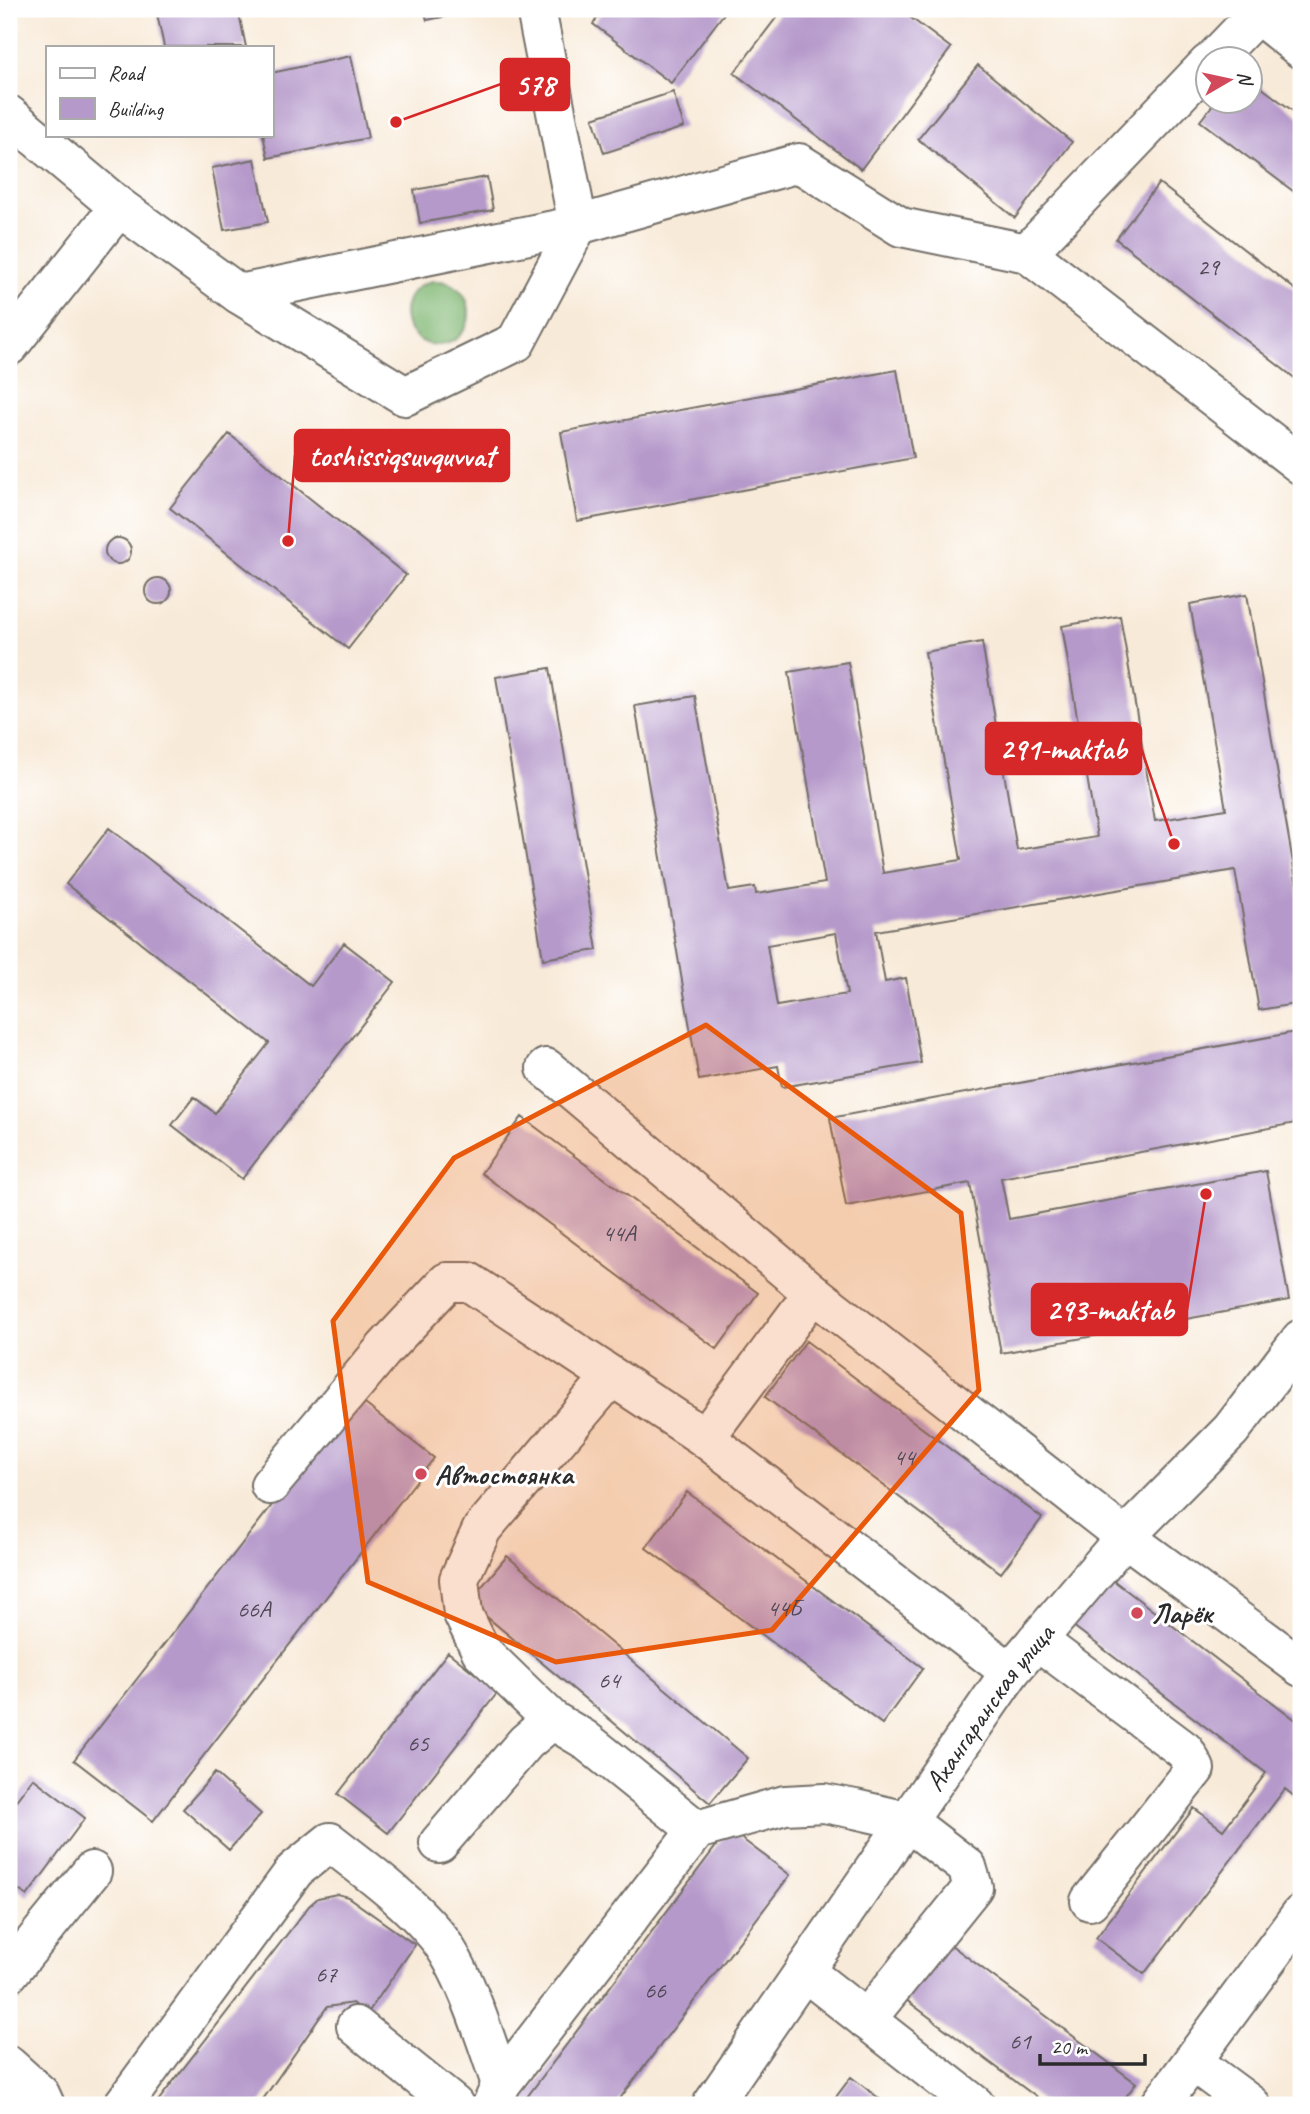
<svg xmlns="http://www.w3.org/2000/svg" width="1310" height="2114" viewBox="0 0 1310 2114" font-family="Caveat,sans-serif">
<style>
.forest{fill:#81b773;stroke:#56714f;stroke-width:2}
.building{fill:#b599ca;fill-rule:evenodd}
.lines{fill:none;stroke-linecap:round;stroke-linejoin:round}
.minor-casing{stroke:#736e68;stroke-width:42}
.minor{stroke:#fff;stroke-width:38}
.marked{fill:#e8590c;fill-opacity:0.2;stroke:#e8590c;stroke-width:5;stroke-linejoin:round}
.poi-dot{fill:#d1495b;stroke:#fff;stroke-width:2.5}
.labels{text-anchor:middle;stroke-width:6;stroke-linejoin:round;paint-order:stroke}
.number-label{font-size:24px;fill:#4e4653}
.poi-label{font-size:28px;font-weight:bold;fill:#2b2b2b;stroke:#fff;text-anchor:start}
.street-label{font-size:28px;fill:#2b2b2b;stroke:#fff}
.leader{fill:none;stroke:#d62828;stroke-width:2.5}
.callout-dot{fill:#d62828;stroke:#fff;stroke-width:2.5}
.callout{fill:#d62828;stroke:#d62828;stroke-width:2.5}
.callout-label{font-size:30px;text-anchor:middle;font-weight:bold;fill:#fff}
</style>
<rect width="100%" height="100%" fill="#fff"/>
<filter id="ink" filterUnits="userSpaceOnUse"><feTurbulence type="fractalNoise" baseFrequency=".0143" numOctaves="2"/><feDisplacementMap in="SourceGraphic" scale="14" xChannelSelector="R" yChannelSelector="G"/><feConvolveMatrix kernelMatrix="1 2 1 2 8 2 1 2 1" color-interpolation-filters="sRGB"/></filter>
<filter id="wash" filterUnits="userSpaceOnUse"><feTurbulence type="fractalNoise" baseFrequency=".00686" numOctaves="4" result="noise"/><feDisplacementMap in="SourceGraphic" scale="28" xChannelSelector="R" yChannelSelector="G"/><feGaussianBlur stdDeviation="1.57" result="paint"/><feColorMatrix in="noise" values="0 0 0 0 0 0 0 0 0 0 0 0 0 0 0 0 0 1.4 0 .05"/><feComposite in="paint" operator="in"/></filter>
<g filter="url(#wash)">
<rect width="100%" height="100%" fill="#f8ead8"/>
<path class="forest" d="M405 313a32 32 0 1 1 64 0a32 32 0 1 1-64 0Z"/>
<g id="blocks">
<path class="building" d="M156,9H238L246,47H164Z
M424,9H457L458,14L427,20Z
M604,9H721L725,12L671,83L593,24Z
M783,9H899L951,48L861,169L734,73Z
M1284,9H1301V22Z
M351,56L368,138L268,158L263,135H271V73Z
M978,65L1072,142L1015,218L918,139Z
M1250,79L1301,117V197L1200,121L1215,102H1250Z
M673,92L684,127L604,153L593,118Z
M255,159L268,222L224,230L212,168Z
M487,177L493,210L420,223L414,190Z
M1159,183L1301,294V383L1116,239Z
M897,370L913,458L577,521L561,432Z
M229,434L406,575L348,649L170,508Z
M105 551a13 13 0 1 1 26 0a13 13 0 1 1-26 0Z
M145 591a13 13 0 1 1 26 0a13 13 0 1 1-26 0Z
M1247,594L1301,910V1003L1259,1010L1235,870L876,931L885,982L906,978L921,1063L782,1087L778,1066L699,1080L635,706L695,696L729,891L755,887L756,894L825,883L789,672L848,662L883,873L961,860L925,652L982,642L1017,850L1097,837L1062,626L1120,616L1155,821L1226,809L1190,604ZM836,933L847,994L777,1006L767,945Z
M550,668L597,950L543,959L496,677Z
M109,828L311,986L344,943L395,982L242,1179L172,1125L194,1097L215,1113L269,1043L66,884Z
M1301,1031V1122L1001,1178L1009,1219L1266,1171L1289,1300L1001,1353L970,1183L846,1206L830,1118Z
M522,1117L758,1293L717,1349L481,1173Z
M806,1341L1042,1518L1001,1573L765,1397Z
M356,1397L434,1458L153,1821L74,1760Z
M687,1492L923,1668L882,1724L646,1548Z
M507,1556L748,1758L710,1803L469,1602Z
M1109,1577L1301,1724V1802L1285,1789L1144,1974L1096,1938L1194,1808L1223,1830L1266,1773L1072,1625Z
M448,1652L498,1692L388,1833L338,1794Z
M215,1773L261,1814L229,1850L183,1809Z
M33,1778L85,1818L27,1896L9,1882V1810Z
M729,1829L790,1875L615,2105H521Z
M337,1894L348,1897L415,1945L367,2014L353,2003L327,2007L259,2105H155L309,1906L318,1898Z
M947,1942L1136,2083L1120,2105H1047L905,1999Z
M851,2077L888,2105H830Z"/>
</g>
</g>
<g filter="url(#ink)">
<use href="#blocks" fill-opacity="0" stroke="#736e68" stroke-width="2"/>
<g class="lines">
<defs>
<g id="minor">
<path d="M1257,14L1301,49"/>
<path d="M1213,60L1262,9"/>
<path d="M9,115L119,207"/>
<path d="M1027,253L1208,64"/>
<path d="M239,294L405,396L516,342L578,225L536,9"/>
<path d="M9,346L119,207L239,294L578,225L799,163L901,227L1027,253L1301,465"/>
<path d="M546,1068L813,1293L1125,1537L1301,1667"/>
<path d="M705,1438L813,1293"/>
<path d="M270,1485L385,1348L447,1282H469L705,1438L1010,1672"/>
<path d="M1037,1640L1185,1751L1195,1769L1090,1901"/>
<path d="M552,1720L481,1651L463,1614L459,1579L482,1529L611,1377"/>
<path d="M439,1843L526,1742L552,1720L584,1739L697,1830"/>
<path d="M804,1971L975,2105"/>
<path d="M9,1973L92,1871"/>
<path d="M356,2026L454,2105"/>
<path d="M1193,2062L1251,2105"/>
<path d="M9,2066L40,2094L45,2105"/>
<path d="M123,2105L295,1870L330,1842C367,1871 406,1899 436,1935C465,1970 486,2041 501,2084"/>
<path d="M492,2105L501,2084L697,1830L785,1805L824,1803L855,1809L907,1821L967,1867L973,1887L866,2020"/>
<path id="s1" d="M712,2105L1010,1672L1125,1537L1231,1430L1301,1339"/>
<path d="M1160,2105L1301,1914"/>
</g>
</defs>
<use href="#minor" class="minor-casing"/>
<use href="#minor" class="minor"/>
</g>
</g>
<path class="marked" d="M706,1025L961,1213L979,1390L772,1630L556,1662L368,1582L333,1321L454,1158Z"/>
<g class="poi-dot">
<circle cx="421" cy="1474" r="7"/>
<circle cx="1137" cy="1613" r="7"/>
</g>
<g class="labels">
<g class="number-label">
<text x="1208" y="275">29</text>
<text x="619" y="1241">44А</text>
<text x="904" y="1465">44</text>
<text x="784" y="1616">44Б</text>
<text x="254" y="1617">66А</text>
<text x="609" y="1688">64</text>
<text x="418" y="1751">65</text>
<text x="326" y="1982">67</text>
<text x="655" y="1998">66</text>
<text x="1020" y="2049">61</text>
</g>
<g class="poi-label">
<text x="435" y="1484">Автостоянка</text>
<text x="1151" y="1623">Ларёк</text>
</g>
<g class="street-label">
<text dy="10" stroke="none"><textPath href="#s1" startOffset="485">Ахангаранская улица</textPath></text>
</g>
</g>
<path class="leader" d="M396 122L501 84M288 541L295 455M1174 844L1141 748M1206 1194L1187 1310"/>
<g class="callout-dot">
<circle cx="396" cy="122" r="7"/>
<circle cx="288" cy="541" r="7"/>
<circle cx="1174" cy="844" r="7"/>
<circle cx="1206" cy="1194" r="7"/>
</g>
<g class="callout">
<rect x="501" y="59" width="68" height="51" rx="7"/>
<rect x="295" y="430" width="214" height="51" rx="7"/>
<rect x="986" y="723" width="155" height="51" rx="7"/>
<rect x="1032" y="1284" width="155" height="51" rx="7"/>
</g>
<g class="callout-label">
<text x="535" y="95">578</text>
<text x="402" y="466">toshissiqsuvquvvat</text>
<text x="1063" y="759">291-maktab</text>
<text x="1110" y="1320">293-maktab</text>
</g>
<rect width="1310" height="2114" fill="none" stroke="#fff" stroke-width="35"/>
<rect x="46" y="46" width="228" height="91" fill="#ffffff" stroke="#aaaaaa" stroke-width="2"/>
<rect x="60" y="68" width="35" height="10" fill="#ffffff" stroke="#aaaaaa" stroke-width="2"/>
<text x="108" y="80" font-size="21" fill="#2b2b2b">Road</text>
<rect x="60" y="98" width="35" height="21" fill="#b599ca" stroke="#aaaaaa" stroke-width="2"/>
<text x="108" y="116" font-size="21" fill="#2b2b2b">Building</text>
<g transform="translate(1229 80) rotate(81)"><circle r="33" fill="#ffffff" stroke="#aaaaaa" stroke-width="2"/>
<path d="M0-5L12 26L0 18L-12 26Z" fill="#d1495b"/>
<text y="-10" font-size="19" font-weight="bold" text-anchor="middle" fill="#2b2b2b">N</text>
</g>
<path d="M1040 2054v10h105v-10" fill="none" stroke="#2b2b2b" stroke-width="3.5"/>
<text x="1051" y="2054" font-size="21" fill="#2b2b2b" stroke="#ffffff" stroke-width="5" paint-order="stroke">20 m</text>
</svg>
